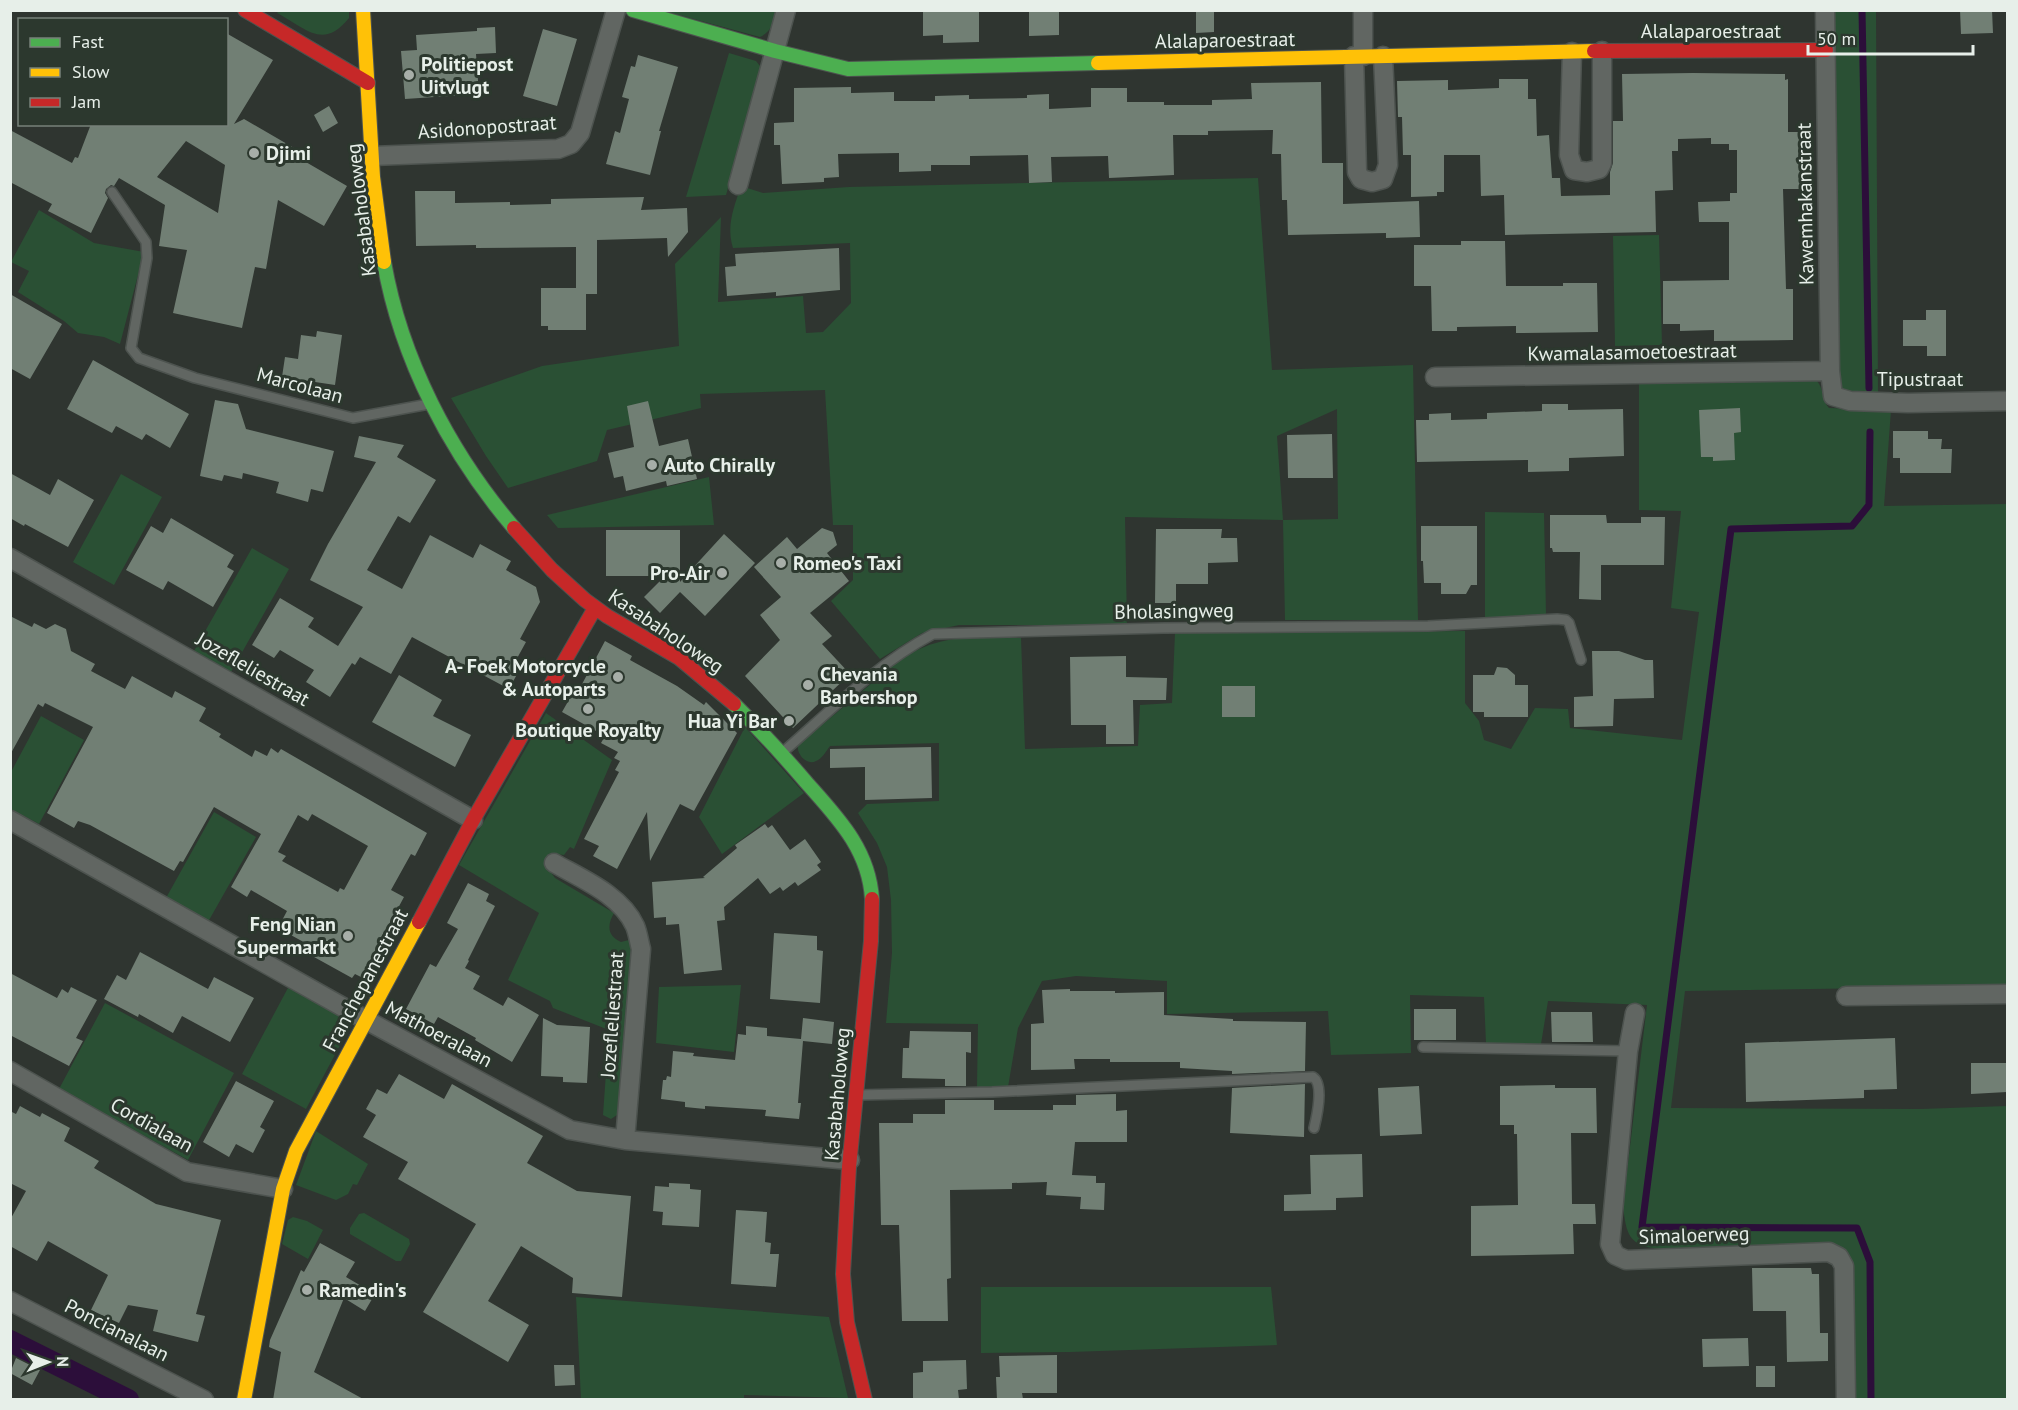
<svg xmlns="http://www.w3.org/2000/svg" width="2018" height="1410" viewBox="0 0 2018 1410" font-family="'PT Sans',sans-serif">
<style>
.green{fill:#2a5034;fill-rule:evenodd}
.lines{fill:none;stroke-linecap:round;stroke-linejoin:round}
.stream{stroke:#2c0e3a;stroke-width:7}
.canal{stroke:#2c0e3a;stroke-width:22}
.building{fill:#717f74;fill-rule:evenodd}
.lane-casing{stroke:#4d534f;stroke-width:12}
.street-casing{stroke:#4d534f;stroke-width:21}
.fast-casing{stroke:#4d534f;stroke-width:16}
.slow-casing{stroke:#4d534f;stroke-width:16}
.jam-casing{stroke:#4d534f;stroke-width:16}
.lane{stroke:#616662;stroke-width:9}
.street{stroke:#616662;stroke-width:18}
.fast{stroke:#4caf50;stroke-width:14}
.slow{stroke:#ffc107;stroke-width:14}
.jam{stroke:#c62828;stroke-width:14}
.poi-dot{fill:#a7aea8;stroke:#2c382e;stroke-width:2}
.labels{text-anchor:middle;stroke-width:6;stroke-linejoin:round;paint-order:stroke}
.street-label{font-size:20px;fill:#e7efe9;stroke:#2c382e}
.poi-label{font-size:20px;font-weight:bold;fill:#e7efe9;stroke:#2c382e;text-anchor:start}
</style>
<rect width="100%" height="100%" fill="#2f3530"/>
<path class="green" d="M279,11H349V18C323,50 307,29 277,13Z
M664,11H778C774,22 771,32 760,37Z
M1833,11H1876L1878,395L1845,392L1838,385Z
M729,53L756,61L760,66V76L726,195L686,197Z
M1258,178L1272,370L1413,365L1418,620H1285L1283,520L1125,517L1127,625H959L922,633L880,659L831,601L853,580V525H833L825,390L700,394L701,408L607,430L597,461L508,488L486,456L451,398L542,366L679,346L675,264L721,217L718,302L803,296L806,333L823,332L851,303L850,243L733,248C726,226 734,207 741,186L763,193L849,187ZM1337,409L1338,519L1283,520L1277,436Z
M39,210L94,243L144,252L120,344L104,337L78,333L64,321L18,292L29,271L11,262Z
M1659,235L1662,345L1615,346L1613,236Z
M1813,377C1826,388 1820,398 1829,408L1891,410L1884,506L2007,504V986L1685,991L1671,1108L1921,1109L2007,1106V1399H1852L1851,1260L1845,1250L1835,1247L1660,1249C1629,1246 1626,1235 1623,1205L1647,1005L1548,1001L1541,1044L1486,1043L1484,997L1410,995L1411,1053L1331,1055L1328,1011L1167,1014V981L1076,976L1042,981L1018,1028L1008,1087H977L978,1024L886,1023L892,953L891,900L887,867L877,843L858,813L867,804L939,801V743L830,746C826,751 822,759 816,761C807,766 796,754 798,745L897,662C938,633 973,637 1021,638L1025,749L1138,746L1140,705L1172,703L1175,633L1465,631V703L1479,721L1484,740L1511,749L1535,708L1568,709L1570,728L1682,740L1699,612L1671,608L1681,511L1639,510V382Z
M121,474L162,497L114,585L73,562Z
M709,477L714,525L558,528L547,515Z
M1485,512L1544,513L1546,615L1525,617H1485Z
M252,548L289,569L231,672L194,651Z
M546,713L612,760L574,849L570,847L564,855L555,854L547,867L555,878L614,913C607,925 607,936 621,942L629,940L631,951L630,975L617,1115L611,1119L603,1115L609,1030L553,1008L550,1001L508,980L539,913L459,865Z
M41,716L84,740L39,824L11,809V772Z
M745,727L804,793L722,854L699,817Z
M214,812L256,837L208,922L166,898Z
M741,985L734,1052L656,1043L659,987Z
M289,986L337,1014C344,1020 345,1025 346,1034L306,1109L242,1074Z
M105,1003L234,1073L188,1160L59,1089Z
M316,1131L368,1164L357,1185L353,1184L348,1194L336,1200L296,1185Z
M364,1213L409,1239L410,1244L401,1261H396L350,1234V1228L359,1214Z
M293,1217L307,1221L323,1230L308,1259L282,1244L288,1220Z
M981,1287H1271L1277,1345L1070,1352L981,1353Z
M576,1297L829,1317L848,1398L744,1395V1400L581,1399Z"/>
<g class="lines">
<path class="stream" d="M1862,10L1869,388
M1870,432L1869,505L1852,526L1731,529L1642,1227L1857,1228L1870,1262L1871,1400"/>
<path class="canal" d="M10,1341L128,1400"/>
</g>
<path class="building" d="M923,10H979V42L943,43V35L923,36Z
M1029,10H1059V35L1029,36Z
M1196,10H1214V32L1196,33Z
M1960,10H1992L1993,33L1961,34Z
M495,27L496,53L476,54L479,94L405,99L401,51L417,50L416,35L477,31V28Z
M543,29L577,39L557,106L523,96Z
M226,33L273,60L234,124L244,119L294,148L287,151L347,186L324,226L278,200L266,269L255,267L242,328L173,313L187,250L159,246L165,205L119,178L114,186L111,185L106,189L105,193L108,198L91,233L48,211L52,204L10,182V130L72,163L75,157L78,158L91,124H226ZM186,141L225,165L218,213L157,177Z
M638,55L678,67L659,131H661L650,175L606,164L615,131L620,133L629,99L622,97L631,66L635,67Z
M1693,73L1785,74V80L1788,79V132H1799L1800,171V189H1783L1786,289H1793V340L1714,341V330L1680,331V324H1663V281L1729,280V222H1699L1698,202L1730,201V193H1737V150H1729V144H1711V138L1678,139V151H1672L1673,190L1655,191L1656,232L1505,235L1504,195L1481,196L1480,155H1444V192H1437V196L1411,197V155H1403L1402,117H1398L1397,81L1448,80V90L1499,88V79H1528V99H1536L1537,136L1549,135L1552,178H1560L1561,196L1610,195V172L1613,163V121H1623L1622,74Z
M1321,82L1322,163H1343V204L1419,201L1420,237L1386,238V233L1288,235L1287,200H1282L1281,154H1272L1273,130L1208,131V135H1173L1174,175L1109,178L1108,156L1051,157L1052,182L1029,183L1028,155L970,156V165H931V171L899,172V153L838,154L839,177L824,178V182L782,184L780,145H774V123L794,122V88L851,87V93L894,92V101H935V96L969,95V99L1027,98V95L1049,94V109L1091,107V88H1127V102H1164V105H1212V100L1252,99L1251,83Z
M329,106L338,123L323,132L314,115Z
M415,191H455V203L510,202V205L551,204V199L644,197L641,210L687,208L688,232L668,257L667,238L597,240V294H586V330H548V326H541V288H576V247L476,248V245L416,246Z
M1461,241H1505L1506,286H1563V283H1597L1598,332L1516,333V326L1457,327V331H1432L1431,286H1414V245H1461Z
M839,248L840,290L776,296V292L727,296L725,267L736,266L735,254Z
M10,294L62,324L30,379L10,368Z
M1926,310H1946V356H1927V346H1903V320H1926Z
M317,331L342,335L335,385L282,377L285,357L298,359L301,335L316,337Z
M93,360L189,414L170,448L146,434L142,440L116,426L112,433L67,409Z
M215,400L238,404L246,429L334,451L323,492L311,489L308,502L276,493L279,482L243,473L242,479L224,475L222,481L200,476Z
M648,401L659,446L688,439L697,479L667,486L666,481L626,491L623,476L614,478L608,453L634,447L627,406Z
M1542,404H1568V410L1623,409L1624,456L1569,458V471L1528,472V460L1417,462L1416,420H1429V414L1451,413V420L1487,419V413L1542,411Z
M1740,408L1741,432L1734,433L1735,460L1713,461V457H1701L1699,410Z
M1893,431H1928V439H1942L1941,449H1952L1951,473H1900V458H1893Z
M1332,434L1333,478H1288L1287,435Z
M359,436L404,445L397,457L436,480L410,523L398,516L367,570L402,589L430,535L473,558L480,544L511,561L506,570L536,587L540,602L520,639L526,642L515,662L522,665L509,689L412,637L391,674L360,657L355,665L352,663L330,697L306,682L314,670L280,650L274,658L252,645L280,598L314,618L308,627L338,646L363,607L310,580L328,544L376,462L354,457Z
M10,473L50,495L58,479L94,500L68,547L25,524L24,526L10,518Z
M1550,515H1606L1607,523H1641V517H1665L1664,565H1601V600L1579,599L1580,552H1553L1552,548H1550Z
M171,518L234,555L227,567L234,571L213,607L168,581L163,590L126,570L151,526L163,533Z
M1421,526H1477V585H1471L1466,594H1441V583H1424L1423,561H1421Z
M822,528L833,532L837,545L827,553L849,581L810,613L832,636L822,644L850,674L793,728L745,676L780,640L760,615L781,597L754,567L787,537L797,549Z
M1156,529H1222L1221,538H1237L1238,562L1208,563V584H1176V603H1155Z
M606,530H680V582L724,534L755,563L705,616L680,592L660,613L644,597L665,576H606Z
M10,616L32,627L34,623L46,629L55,624L66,629L71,651L95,664L91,671L125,689L132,676L172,698L175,691L206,708L199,721L221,734L219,737L252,757L255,750L267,756L271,748L278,753L281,749L427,833L415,856L411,854L391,890L404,897L361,977L355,974L352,978L305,952L309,945L278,928L287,911L251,890L247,897L231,887L261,834L214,807L183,862L180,861L174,871L90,825L78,821L74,828L47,813L93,727L45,703L43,707L38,704L10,755ZM312,814L368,846L344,890L340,888L338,892L282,861L286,856L278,852L298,815L308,821Z
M605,641L632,656L630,660L677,686L704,705L706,702L737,733L694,811L680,804L650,861L647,812L617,869L593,856L599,846L584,839L619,772L615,770L620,761L614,758L618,752L601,743L605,736L562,712L578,684L581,686Z
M1592,651H1619L1645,660H1653L1654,698L1614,699L1613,726L1574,727V697L1593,696Z
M1126,656V677L1167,678L1166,700H1133L1134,744H1106V725H1071L1070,657Z
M1497,667L1507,668L1515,675V685H1528V717H1484V712H1473V675H1494Z
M399,675L442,700L433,716L471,735L455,767L372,722Z
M1222,686H1255V717H1222Z
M931,747L932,798L865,800V767L830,768V749Z
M765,824L768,828L772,825L790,850L805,839L821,862L817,865L821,870L798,886L795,882L783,891L780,887L770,894L758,878L724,907L725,920L717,921L722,970L684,974L679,924L666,925V917L654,918L652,882L705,878L703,877L737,848L735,845Z
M468,883L489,894L486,901L495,906L468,960L469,961L465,968L480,976L473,989L503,1006L508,997L539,1015L512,1062L475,1040L476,1038L438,1017L434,1024L406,1009L430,964L436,967L458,929L447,923Z
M774,933L817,936V950L823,951L820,1003L770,999Z
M140,952L208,989L214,977L254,998L230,1042L182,1016L173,1033L139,1014L138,1017L104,999L117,975L126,980Z
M10,973L57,998L62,989L68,993L71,987L97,1000L76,1038L83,1041L69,1066L10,1035Z
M1070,989V991H1115V993L1164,992V1015L1233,1019V1021L1306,1022L1305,1071L1232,1074V1071L1180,1068V1062H1110V1059H1074L1075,1069L1031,1070V1024L1044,1023L1042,990Z
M1414,1009H1456V1040H1414Z
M1551,1012H1592L1593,1042H1552Z
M543,1018L557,1025L590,1027L587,1083L563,1082V1077L541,1076Z
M803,1018L834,1022L832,1044L803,1041L798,1103H801L799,1119L765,1116L766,1110L705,1106V1109L685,1107V1102L661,1099L663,1080H666L667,1076L671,1077L673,1051L694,1053L693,1056L735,1060L738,1034L746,1035V1026L767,1028V1036L801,1039Z
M910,1031L971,1032V1053L966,1052V1086H945V1079L902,1078L903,1048H909Z
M1895,1038L1897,1089L1864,1090V1098L1746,1102L1745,1043Z
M1971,1063H2007V1092L1971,1094Z
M399,1074L444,1099L452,1084L543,1136L527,1163L577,1191L631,1196L622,1297L572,1293L573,1278L521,1246L488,1301L529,1325L508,1362L423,1312L476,1224L398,1179L408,1162L363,1137L376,1115L366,1109L377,1089L387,1094Z
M236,1081L274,1101L260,1127L265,1130L253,1153L236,1144L229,1157L203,1142Z
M1305,1084L1304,1137L1230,1133L1232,1088Z
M1555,1085V1088H1596L1597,1133H1571L1572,1204H1595L1596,1224H1573L1574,1254L1471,1256V1206L1518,1205L1517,1134H1514V1125H1500V1086Z
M1419,1086L1422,1134L1380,1136L1378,1088Z
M1116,1094V1111L1127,1110V1142H1075L1072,1175L1096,1176V1183H1105L1104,1210L1080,1209L1081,1197L1046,1195L1047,1182L1012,1183V1189L950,1190L951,1278L947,1279L948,1321H902L899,1225H881L879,1123H913V1114H945V1100H994V1110H1053V1105H1076V1095Z
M20,1106L40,1117L42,1113L70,1128L64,1141L99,1161L94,1168L156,1204L221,1220L196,1314L205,1316L198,1342L153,1331L158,1310L128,1305L119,1323L91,1310L108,1275L48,1241L37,1261L10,1246V1220L26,1191L10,1183V1111L16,1114Z
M1362,1154L1363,1197L1336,1198V1210L1284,1211V1195L1311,1194L1310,1155Z
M669,1183L690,1184V1189L701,1190L699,1227L662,1225L663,1212L653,1211L655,1186L669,1187Z
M736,1210L767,1212L765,1242L771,1243L770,1254H779L776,1287L731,1284Z
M320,1243L355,1262L346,1277L375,1294L365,1311L344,1298L314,1372L365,1400H273L281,1352L269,1347L270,1340L301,1270L304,1272Z
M1752,1268H1811L1812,1274H1819L1820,1333H1828V1361L1787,1362L1786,1311H1753Z
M1748,1338L1749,1366L1703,1367L1702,1339Z
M1057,1355V1393H1022L1023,1399L997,1400L996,1377H1000L999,1356Z
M16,1358L40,1370L32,1385L10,1373Z
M966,1360L967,1389L958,1390L959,1399L913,1400V1373L923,1372V1361Z
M554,1365H574L575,1385L555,1386Z
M1756,1366H1775V1387H1756Z"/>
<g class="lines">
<defs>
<path id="lane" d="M112,192L146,242L147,258L131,348L139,358L195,378L353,418L429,404
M783,752C831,710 877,664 933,634L1164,628L1428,626L1557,619L1566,620L1569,623L1581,660
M1423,1047L1628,1051
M857,1095L992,1092L1313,1077C1324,1084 1317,1116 1314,1128"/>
<path id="street" d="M1363,10V56
M1825,10L1830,371L1833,396L1850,401L1908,403L2008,401
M1572,52L1569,155L1574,170L1587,172L1599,169L1602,163V51
M1354,56L1357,172L1361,179L1372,182L1383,179L1388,165L1383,56
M372,156L558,149L571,144L580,133L616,10
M738,185L786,10
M1435,377L1830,371
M10,558L473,820
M10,820L366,1020L570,1130L625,1140L850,1160
M554,863C582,879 621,895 635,926C638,933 639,942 641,949L625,1140
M1846,996L2008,994
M1635,1013L1628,1051L1610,1244L1615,1255L1626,1260L1829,1252L1839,1257L1844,1266L1846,1400
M10,1071L187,1172L283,1189
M10,1301L204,1400"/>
<path id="fast" d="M633,10L775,51L848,69L1098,63
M384,262C401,359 450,453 514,528
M734,704C759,729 783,755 806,782C837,817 869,849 872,899"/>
<path id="slow" d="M363,10L373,177L384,262
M1098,63L1594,51
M244,1400L283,1189L296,1151L419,922"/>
<path id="jam" d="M245,10L368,83
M1594,51L1826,50
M514,528L552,570L585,600L607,616L679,658L734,704
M419,922L473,820L595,608
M865,1400L847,1322L843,1274L849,1167L871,941L872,899"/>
</defs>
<use href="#lane" class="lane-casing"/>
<use href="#street" class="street-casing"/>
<use href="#fast" class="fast-casing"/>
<use href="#slow" class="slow-casing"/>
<use href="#jam" class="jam-casing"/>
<use href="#lane" class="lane"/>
<use href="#street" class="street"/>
<use href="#fast" class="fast"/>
<use href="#slow" class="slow"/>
<use href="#jam" class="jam"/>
</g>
<g class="poi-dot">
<circle cx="409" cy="75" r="6"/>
<circle cx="254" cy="153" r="6"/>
<circle cx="652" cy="465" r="6"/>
<circle cx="781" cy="563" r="6"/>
<circle cx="722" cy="573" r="6"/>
<circle cx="618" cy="677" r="6"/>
<circle cx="808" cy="685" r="6"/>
<circle cx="588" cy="709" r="6"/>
<circle cx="789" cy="721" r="6"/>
<circle cx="348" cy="936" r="6"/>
<circle cx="307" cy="1290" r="6"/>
</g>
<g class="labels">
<g class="street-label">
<text x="1711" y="38">Alalaparoestraat</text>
<text transform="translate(1225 40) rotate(-1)" y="7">Alalaparoestraat</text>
<text transform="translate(487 127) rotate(-4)" y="7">Asidonopostraat</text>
<text transform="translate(1805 204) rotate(-91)" y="7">Kawemhakanstraat</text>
<text transform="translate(361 210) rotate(-97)" y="7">Kasabaholoweg</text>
<text transform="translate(1632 352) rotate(-1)" y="7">Kwamalasamoetoestraat</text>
<text x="1920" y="386">Tipustraat</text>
<text transform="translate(300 385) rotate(15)" y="7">Marcolaan</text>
<text transform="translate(1174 611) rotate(-1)" y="7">Bholasingweg</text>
<text transform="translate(666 631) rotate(34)" y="7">Kasabaholoweg</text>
<text transform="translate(253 669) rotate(30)" y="7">Jozefleliestraat</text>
<text transform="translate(365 980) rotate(-62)" y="7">Franchepanestraat</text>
<text transform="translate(612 1015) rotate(-86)" y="7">Jozefleliestraat</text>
<text transform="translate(439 1034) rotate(28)" y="7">Mathoeralaan</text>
<text transform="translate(837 1094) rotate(-85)" y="7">Kasabaholoweg</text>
<text transform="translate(152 1125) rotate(29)" y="7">Cordialaan</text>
<text transform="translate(1694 1235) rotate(-2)" y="7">Simaloerweg</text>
<text transform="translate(117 1330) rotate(27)" y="7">Poncianalaan</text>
</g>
<g class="poi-label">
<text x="421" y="71">Politiepost<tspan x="421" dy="23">Uitvlugt</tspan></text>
<text x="266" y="160">Djimi</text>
<text x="664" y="472">Auto Chirally</text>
<text x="793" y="570">Romeo's Taxi</text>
<text x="710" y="580" text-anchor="end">Pro-Air</text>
<text x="606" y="673" text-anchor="end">A- Foek Motorcycle<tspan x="606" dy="23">&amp; Autoparts</tspan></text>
<text x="820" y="681">Chevania<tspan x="820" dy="23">Barbershop</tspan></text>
<text x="777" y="728" text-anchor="end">Hua Yi Bar</text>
<text x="588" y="737" text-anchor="middle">Boutique Royalty</text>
<text x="336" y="931" text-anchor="end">Feng Nian<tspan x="336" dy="23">Supermarkt</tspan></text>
<text x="319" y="1297">Ramedin's</text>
</g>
</g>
<rect width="2018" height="1410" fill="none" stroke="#e7efe9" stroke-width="24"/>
<rect x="18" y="18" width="210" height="108" fill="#2c382e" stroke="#778179" stroke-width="1.5"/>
<rect x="30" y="38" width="30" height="9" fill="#4caf50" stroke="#778179" stroke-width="1.5"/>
<text x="72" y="48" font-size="18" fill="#e7efe9">Fast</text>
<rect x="30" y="68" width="30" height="9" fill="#ffc107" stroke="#778179" stroke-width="1.5"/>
<text x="72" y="78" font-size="18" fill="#e7efe9">Slow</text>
<rect x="30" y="98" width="30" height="9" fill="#c62828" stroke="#778179" stroke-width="1.5"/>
<text x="72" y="108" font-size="18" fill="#e7efe9">Jam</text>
<g transform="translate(48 1362) rotate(89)" stroke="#2c382e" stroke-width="4.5" paint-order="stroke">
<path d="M0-4.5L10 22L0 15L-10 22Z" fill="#e7efe9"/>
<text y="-9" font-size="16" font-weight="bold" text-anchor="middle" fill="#e7efe9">N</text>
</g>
<path d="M1808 45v9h165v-9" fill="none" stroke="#e7efe9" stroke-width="3"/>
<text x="1817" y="45" font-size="18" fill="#e7efe9" stroke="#2c382e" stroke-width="4.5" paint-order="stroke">50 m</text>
</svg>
